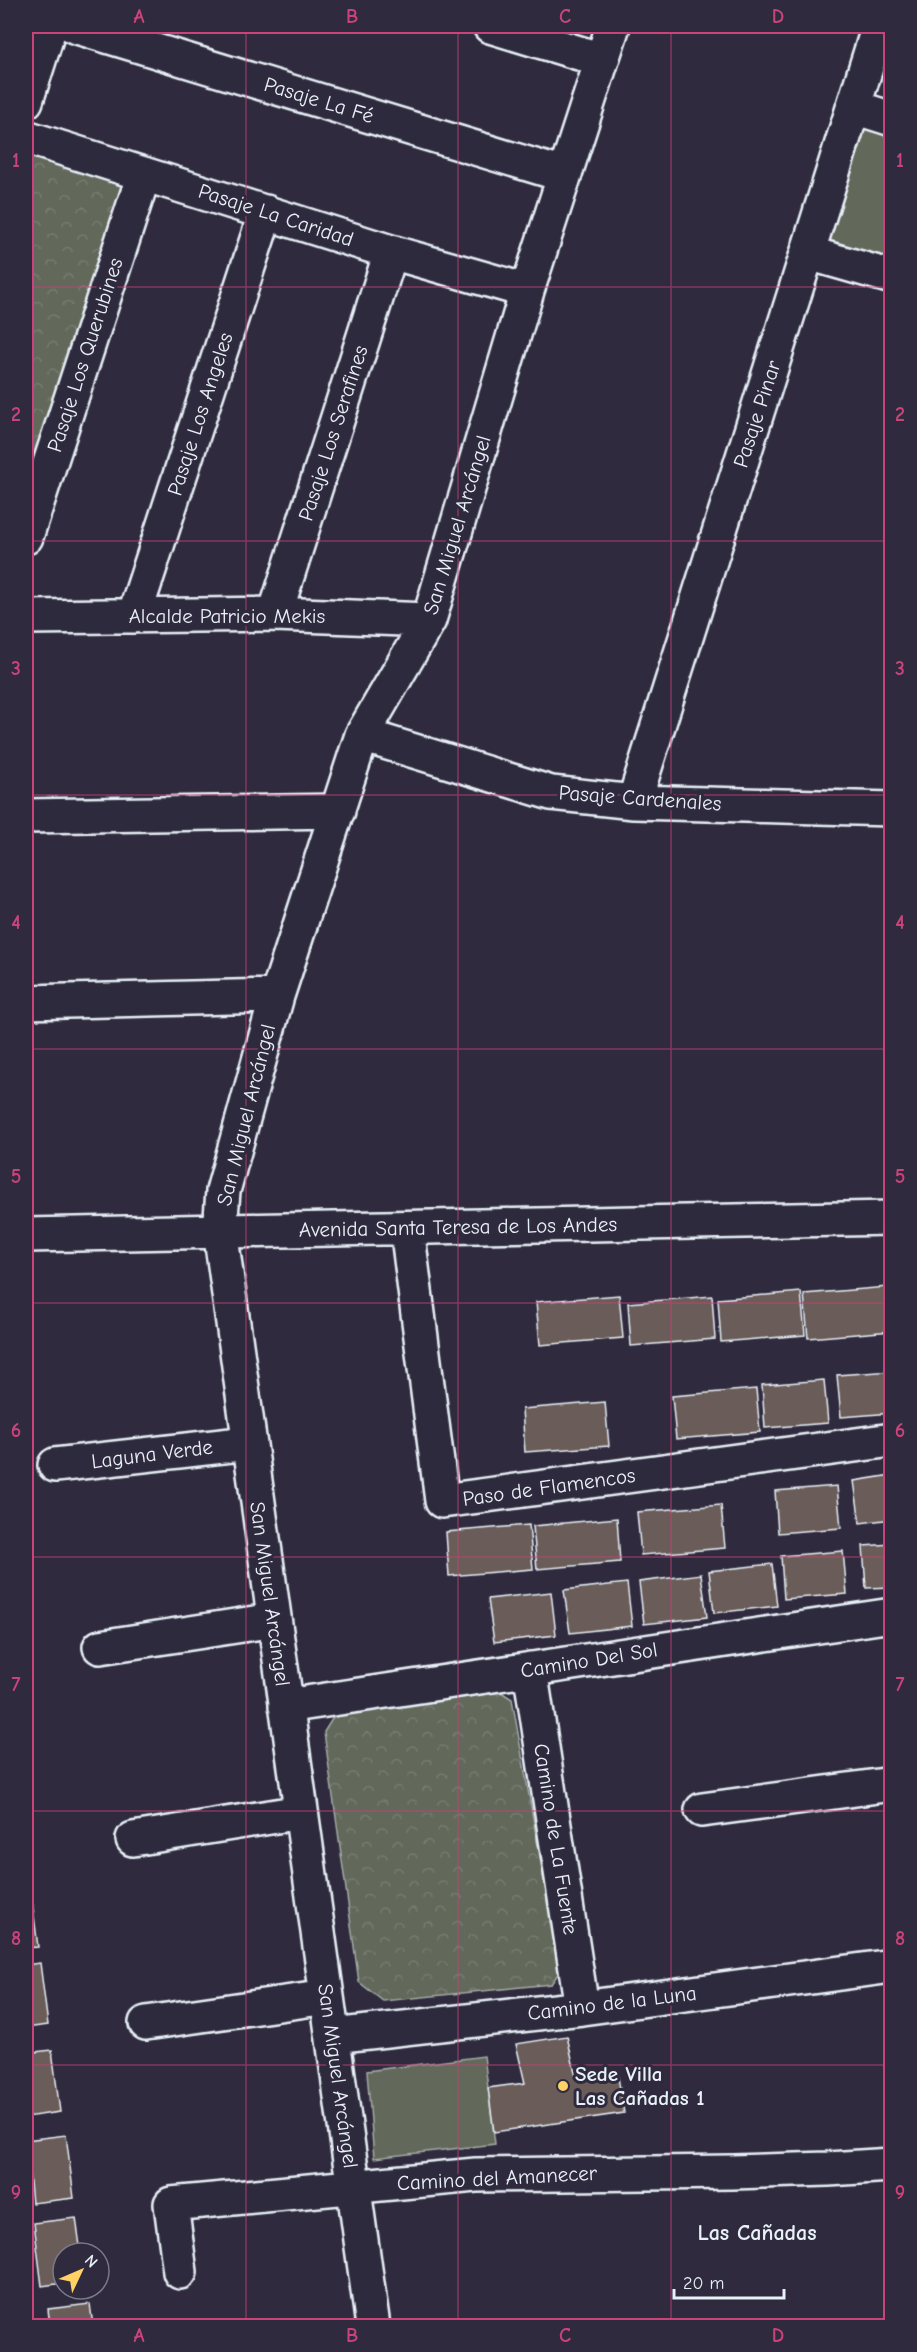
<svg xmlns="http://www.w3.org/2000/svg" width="917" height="2352" viewBox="0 0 917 2352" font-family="'Comic Neue',sans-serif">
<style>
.grass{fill:#62675a;stroke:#a5aca9;stroke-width:1.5}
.forest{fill:url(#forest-crowns);stroke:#a5aca9;stroke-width:1.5}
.building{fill:#6b5b59;stroke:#e8f1f8;stroke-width:1.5}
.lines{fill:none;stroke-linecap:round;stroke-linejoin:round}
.minor-casing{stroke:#e8f1f8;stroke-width:38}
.minor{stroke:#2f2a3d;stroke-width:33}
.grid{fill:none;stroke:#ca437a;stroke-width:1.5;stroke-opacity:0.55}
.poi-dot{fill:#ffd166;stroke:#2f2a3d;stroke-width:2}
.labels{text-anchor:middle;stroke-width:6;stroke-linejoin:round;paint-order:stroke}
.street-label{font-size:21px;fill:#e8f1f8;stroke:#2f2a3d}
.poi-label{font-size:21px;font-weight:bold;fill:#e8f1f8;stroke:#2f2a3d;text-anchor:start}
.neighbourhood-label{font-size:22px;font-weight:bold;fill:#e8f1f8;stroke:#2f2a3d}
.neatline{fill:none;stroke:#ca437a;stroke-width:2}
.grid-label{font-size:20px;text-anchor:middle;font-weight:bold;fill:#ca437a}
</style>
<defs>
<pattern id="forest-crowns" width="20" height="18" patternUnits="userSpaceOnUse" patternTransform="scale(1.5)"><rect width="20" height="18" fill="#62675a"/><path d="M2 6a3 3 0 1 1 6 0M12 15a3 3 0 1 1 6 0" fill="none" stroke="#787d72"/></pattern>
</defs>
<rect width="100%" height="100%" fill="#2f2a3d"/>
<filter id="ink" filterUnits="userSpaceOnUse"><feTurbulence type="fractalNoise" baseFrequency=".0167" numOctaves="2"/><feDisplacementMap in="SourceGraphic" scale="12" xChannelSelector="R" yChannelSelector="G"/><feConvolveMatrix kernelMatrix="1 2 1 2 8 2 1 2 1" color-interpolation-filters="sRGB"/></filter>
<g filter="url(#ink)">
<path class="grass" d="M854,107L891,119V277L808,253Z
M484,2056L495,2144L374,2158L367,2071Z"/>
<path class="forest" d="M26,137L144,174L26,537Z
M501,1692L512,1699L560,1971L551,1984L383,2001L359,1982L324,1732L334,1716Z"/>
<path class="building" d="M888,1287L892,1331L808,1338L804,1294Z
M801,1292L805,1335L721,1342L718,1299Z
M619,1295L623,1338L540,1345L536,1302Z
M712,1296L715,1339L631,1346L628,1303Z
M892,1371V1413L841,1417L837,1375Z
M824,1380L828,1423L765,1428L762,1385Z
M756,1389L760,1432L676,1439L672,1396Z
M605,1402L609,1446L525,1452L522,1409Z
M892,1475V1519L860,1523L854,1481Z
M837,1486L841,1528L778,1533L775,1491Z
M721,1505L725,1548L641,1555L637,1512Z
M617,1518L620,1562L537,1569L533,1526Z
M529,1525L533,1569L449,1576L446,1532Z
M892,1544V1587L866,1588L863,1546Z
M843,1551L847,1594L784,1599L781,1556Z
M772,1564L777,1606L714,1613L709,1571Z
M701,1574L707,1617L644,1624L639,1582Z
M627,1583L632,1626L570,1633L564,1590Z
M551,1592L556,1635L494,1642L488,1599Z
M30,1884L38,1947L26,1948V1885Z
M40,1963L48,2025L26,2028V1965Z
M567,2036L576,2077L617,2071L624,2113L494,2132L488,2088L525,2083L516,2044Z
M52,2050L60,2112L26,2117V2053Z
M66,2135L74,2198L32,2203L26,2140Z
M76,2218L81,2253H63V2283L42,2286L34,2223Z
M90,2304L93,2326H50L48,2309Z"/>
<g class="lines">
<defs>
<path id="minor" d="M74,26L564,175
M490,26L602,60
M26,101L50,26
M854,107L892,119
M26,137L391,252L527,291
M808,253L892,277
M26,537L144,174
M275,614L391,252
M134,616L266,212
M26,617L275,614L429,620
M362,735L551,793L634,802L892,809
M634,802L879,26
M26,816L338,811
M26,1002L277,996
M407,1228L442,1501L892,1440
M26,1235L892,1218
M55,1465L249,1443
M100,1647L274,1620
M530,1669L582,2008
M286,1706L892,1615
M702,1810L892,1784
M133,1839L301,1812
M146,2023L327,1997
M333,2036L582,2008L892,1966
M180,2272L171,2204L476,2175L733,2172L828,2169L892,2165
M373,2326L220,1230L223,1191L277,996L362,735L429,620L527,291L613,26"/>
</defs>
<use href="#minor" class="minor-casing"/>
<use href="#minor" class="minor"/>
</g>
</g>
<path class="grid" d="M246,26V2326M458,26V2326M671,26V2326M26,287H892M26,541H892M26,795H892M26,1049H892M26,1303H892M26,1557H892M26,1811H892M26,2065H892"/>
<circle class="poi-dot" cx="563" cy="2086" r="6"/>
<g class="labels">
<g class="street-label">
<text transform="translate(319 100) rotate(17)" y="7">Pasaje La Fé</text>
<text transform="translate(276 215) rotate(18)" y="7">Pasaje La Caridad</text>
<text transform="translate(85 355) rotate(-72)" y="7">Pasaje Los Querubines</text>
<text transform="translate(200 414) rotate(-72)" y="7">Pasaje Los Angeles</text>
<text transform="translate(757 414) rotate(-72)" y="7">Pasaje Pinar</text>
<text transform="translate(333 433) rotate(-72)" y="7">Pasaje Los Serafines</text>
<text transform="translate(457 525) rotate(-73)" y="7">San Miguel Arcángel</text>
<text x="227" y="623">Alcalde Patricio Mekis</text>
<text transform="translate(640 798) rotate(4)" y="7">Pasaje Cardenales</text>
<text transform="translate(246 1115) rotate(-76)" y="7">San Miguel Arcángel</text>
<text transform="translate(458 1227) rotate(-1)" y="7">Avenida Santa Teresa de Los Andes</text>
<text transform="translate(152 1454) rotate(-7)" y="7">Laguna Verde</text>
<text transform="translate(549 1487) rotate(-8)" y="7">Paso de Flamencos</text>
<text transform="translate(270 1594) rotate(82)" y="7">San Miguel Arcángel</text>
<text transform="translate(589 1660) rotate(-9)" y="7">Camino Del Sol</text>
<text transform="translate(556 1839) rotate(81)" y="7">Camino de La Fuente</text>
<text transform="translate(612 2003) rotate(-7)" y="7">Camino de la Luna</text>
<text transform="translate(338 2076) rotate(82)" y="7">San Miguel Arcángel</text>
<text transform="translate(497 2178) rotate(-3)" y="7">Camino del Amanecer</text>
</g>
<g class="poi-label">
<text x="575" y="2081">Sede Villa<tspan x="575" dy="24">Las Cañadas 1</tspan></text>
</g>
<g class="neighbourhood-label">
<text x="757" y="2240">Las Cañadas</text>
</g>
</g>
<rect width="917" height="2352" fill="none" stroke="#2f2a3d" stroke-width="66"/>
<g transform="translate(81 2271) rotate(46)"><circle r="28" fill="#2f2a3d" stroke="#797a88" stroke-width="1.5"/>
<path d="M0-4.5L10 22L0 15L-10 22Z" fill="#ffd166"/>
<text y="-9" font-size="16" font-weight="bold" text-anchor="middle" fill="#e8f1f8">N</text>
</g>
<path d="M674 2289v9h110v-9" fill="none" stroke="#e8f1f8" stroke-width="3"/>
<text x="683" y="2289" font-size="18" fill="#e8f1f8" stroke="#2f2a3d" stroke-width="4.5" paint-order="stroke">20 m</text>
<rect x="33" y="33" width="851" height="2286" class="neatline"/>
<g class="grid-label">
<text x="139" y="23">A</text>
<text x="352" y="23">B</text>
<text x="565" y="23">C</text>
<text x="778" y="23">D</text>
<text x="16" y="167">1</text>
<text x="900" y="167">1</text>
<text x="16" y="421">2</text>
<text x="900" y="421">2</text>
<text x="16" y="675">3</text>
<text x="900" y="675">3</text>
<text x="16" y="929">4</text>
<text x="900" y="929">4</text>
<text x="16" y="1183">5</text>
<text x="900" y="1183">5</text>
<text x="16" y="1437">6</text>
<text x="900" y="1437">6</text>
<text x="16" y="1691">7</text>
<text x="900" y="1691">7</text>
<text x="16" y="1945">8</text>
<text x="900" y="1945">8</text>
<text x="16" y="2199">9</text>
<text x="900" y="2199">9</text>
<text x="139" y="2342">A</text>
<text x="352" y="2342">B</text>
<text x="565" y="2342">C</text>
<text x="778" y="2342">D</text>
</g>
</svg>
